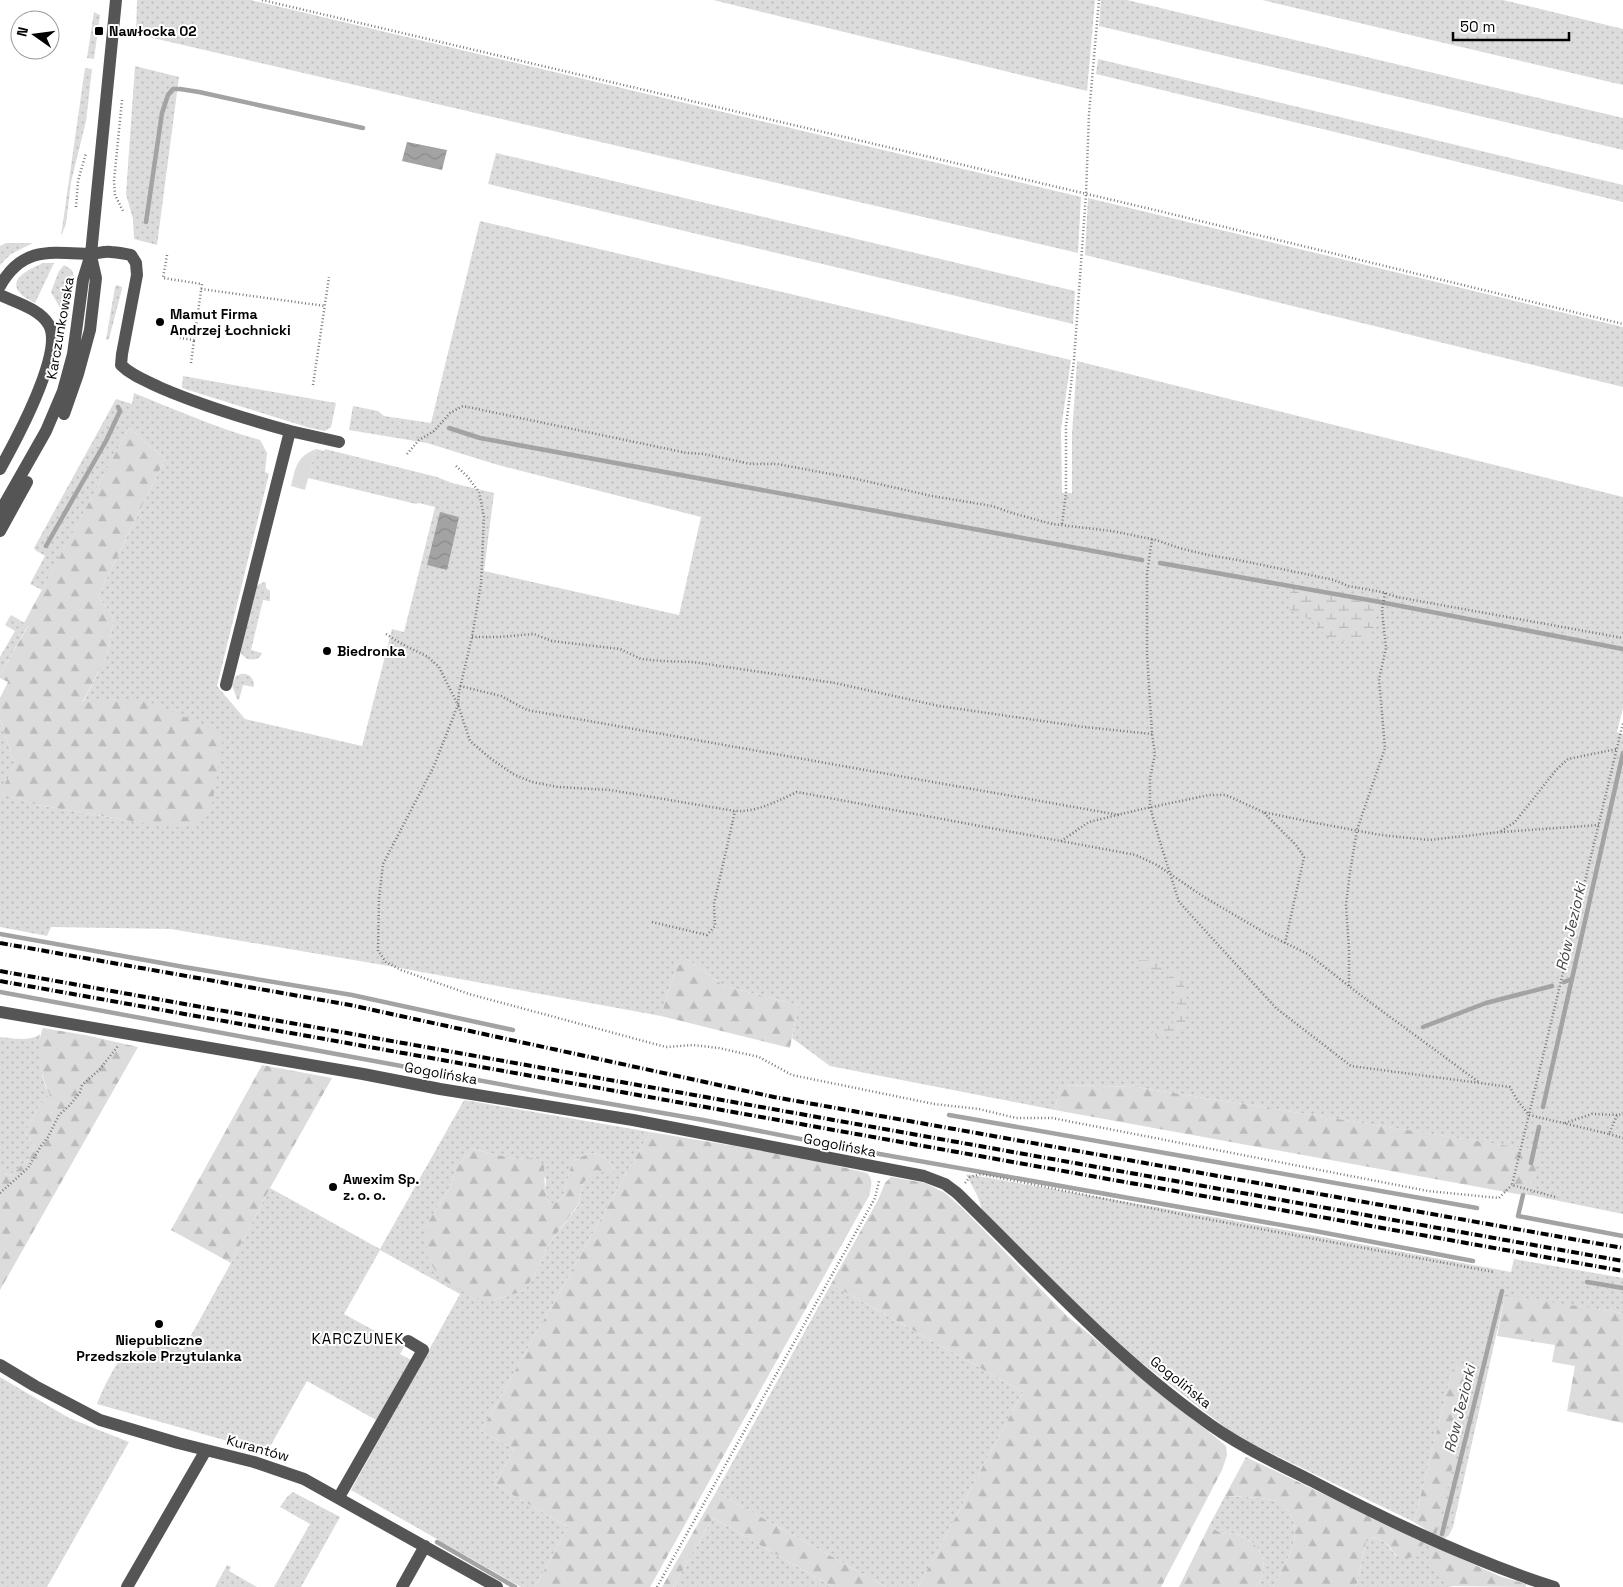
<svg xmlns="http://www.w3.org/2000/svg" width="1623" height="1587" viewBox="0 0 1623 1587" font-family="'Space Grotesk',sans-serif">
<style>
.grass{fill:url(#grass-dots);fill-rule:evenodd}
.forest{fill:url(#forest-firs)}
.wetland{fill:url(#wetland-marsh)}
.garden{fill:#dcdcdc}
.water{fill:url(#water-waves)}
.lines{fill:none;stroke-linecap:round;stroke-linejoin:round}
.stream{stroke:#a3a3a3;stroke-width:4.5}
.path{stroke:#777;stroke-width:2.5;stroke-dasharray:1 2.5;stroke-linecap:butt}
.minor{stroke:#555;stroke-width:12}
.rail{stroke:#000;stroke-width:4;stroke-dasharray:8 2.5 1 2.5;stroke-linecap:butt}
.poi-dot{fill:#000;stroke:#fff;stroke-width:2}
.labels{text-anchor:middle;stroke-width:4;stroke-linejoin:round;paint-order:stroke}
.poi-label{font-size:14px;font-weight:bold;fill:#000;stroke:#fff;text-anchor:start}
.street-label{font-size:14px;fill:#000;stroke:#fff}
.water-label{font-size:15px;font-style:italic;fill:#444;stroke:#fff}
.neighbourhood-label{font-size:15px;letter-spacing:1px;fill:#000;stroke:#fff}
</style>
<defs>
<pattern id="grass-dots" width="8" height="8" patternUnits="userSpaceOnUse" patternTransform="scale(1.25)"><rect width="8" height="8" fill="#dcdcdc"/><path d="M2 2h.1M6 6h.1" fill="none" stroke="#bbb" stroke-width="1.8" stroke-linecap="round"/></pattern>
<pattern id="forest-firs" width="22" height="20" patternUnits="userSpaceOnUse" patternTransform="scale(1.25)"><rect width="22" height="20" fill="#dcdcdc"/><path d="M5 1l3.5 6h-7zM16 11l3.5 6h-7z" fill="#bbb"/></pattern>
<pattern id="wetland-marsh" width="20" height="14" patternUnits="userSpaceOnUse" patternTransform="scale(1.25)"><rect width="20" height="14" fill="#dcdcdc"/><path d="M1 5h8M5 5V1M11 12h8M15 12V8" fill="none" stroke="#bbb"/></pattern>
<pattern id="water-waves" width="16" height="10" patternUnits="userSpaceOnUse" patternTransform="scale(1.25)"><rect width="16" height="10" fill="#a3a3a3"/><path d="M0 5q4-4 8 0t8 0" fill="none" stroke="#8b8b8b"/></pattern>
</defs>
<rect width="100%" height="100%" fill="#fff"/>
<path class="grass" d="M137,0H251L1081,197L1078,253L136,34Z
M713,0H1095L1087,91Z
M1101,0H1127L1623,118V150L1099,26Z
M1262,0H1503L1623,29V85Z
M94,12L100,15L94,59L87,58Z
M1098,59L1623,185V202L1096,74Z
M135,66L179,77L157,245L134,239L133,219L126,194Z
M85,68L92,69L86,121L71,182L66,224L61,236Z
M496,153L1075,291L1073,324L488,184Z
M1088,198L1623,327V387L1085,255Z
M480,221L1071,360L1061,429L1062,493H1072V434L1077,361L1623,497V708L1617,732L1623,734V1214L1530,1195L1539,1151L1136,1087L1060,1085L1055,1110L830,1066L792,1038L798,1005L724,986L687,959L677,966L669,989L661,1016L389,966L171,929L51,927L47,936L0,927V719L15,765L1,793L38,805L137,822L118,699L82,704L107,655L114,618L98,596L165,459L129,428L42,590L30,584L45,556L35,550L34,548L116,399L132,404L134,393C176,410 217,428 260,440L267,453L265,472L269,474L217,686L245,719L362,746L392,629L404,632L435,507L419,503L416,504L308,478L316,449L324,451L325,449L437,477L452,483L494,493L484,571L679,615L701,517L498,465L427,443L349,430L353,406L378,411L384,416L431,423Z
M6,243H33L11,254L0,265V246Z
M43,263H54L35,303C30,300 23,297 19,292C8,277 33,268 43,263Z
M64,265L72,270L74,278L68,322L51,292L59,271Z
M117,285L122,287V289L109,339L106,340L115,287Z
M183,376L336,403L331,427L325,431L310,428L182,388Z
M264,582L266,583V588L270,591V601L263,600L251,650L262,653C260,660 253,660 247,659L241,654V649L256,586Z
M11,615L28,625L0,675V657L15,631L5,625Z
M241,674C249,673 254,678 254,687L243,685L239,700L237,699L232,685L236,676Z
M40,1034C40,1054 39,1078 50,1095L39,1106L25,1133L35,1146L29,1158L10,1176L0,1171V1037C12,1038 31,1042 40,1034Z
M464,1100L650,1132L481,1431L514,1449L494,1484L568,1527L535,1587H521L351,1490L460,1294L380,1250L344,1314L404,1347L400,1354L411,1360L376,1420L307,1381L267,1452L97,1404C101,1393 117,1359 126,1353C132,1349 136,1352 141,1351C149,1349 155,1343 161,1338L183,1350L231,1263L270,1188L380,1249ZM472,1149L515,1159L532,1158L546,1179L545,1191L549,1203L554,1204L563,1197L572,1162C591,1150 603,1149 614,1170L605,1172L596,1170L583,1183L578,1206L549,1244L535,1274L524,1291L494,1300L425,1227L451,1186L456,1168Z
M966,1174L1225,1219L1511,1272L1514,1259L1623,1278V1313L1505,1296L1453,1527L1449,1535L1444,1539L1436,1536L1454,1363L1414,1522L1236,1436L1123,1348L984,1216L978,1197Z
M831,1284L1023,1392L918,1587H886L716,1492Z
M0,1377L69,1418L129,1442L47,1587H0Z
M293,1492L340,1517L301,1587H274L310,1524L280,1507L287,1497Z
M1225,1496C1239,1497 1264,1497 1276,1501C1282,1503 1287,1509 1290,1514C1305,1537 1283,1566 1273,1587H1257L1262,1577L1264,1560L1257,1547L1248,1539L1236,1534L1219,1532L1209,1526Z
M713,1518L833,1587H673Z
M1374,1537L1385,1542L1396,1556L1424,1542L1431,1545L1449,1586L1453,1587H1356L1366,1542Z
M227,1565L231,1567L229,1571L257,1587H215Z"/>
<path class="forest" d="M129,428L165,459L98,596L114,618L107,655L82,703L118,699L145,700L224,734L211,810L194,823L184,828L137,822L38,805L0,793L15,765L0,719V698L8,682L0,678V675L28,626L24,623Z
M687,959L724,986L798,1005L790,1048L661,1016L669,989L677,966Z
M43,1028L85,1035L138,1047L0,1290V1171L10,1176L29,1158L35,1146L25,1133L39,1106L50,1095C41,1079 35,1045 43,1028Z
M262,1065L332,1078L270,1188L231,1263L171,1230Z
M1060,1085L1136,1087L1540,1151L1530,1195L1517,1194L1055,1110Z
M650,1132L800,1157L867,1173C874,1180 871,1187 869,1196L650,1587H535L568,1527L494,1484L514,1449L481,1431Z
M472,1149L515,1159L532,1158L544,1165L545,1191L549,1203L554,1204L563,1197L572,1162C591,1150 603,1149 614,1170L612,1176L605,1172L596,1170L583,1183L578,1205L549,1244L535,1274L524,1291L494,1300L475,1298L441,1279L428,1259L425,1227L451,1186L456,1168Z
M891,1177L925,1183L945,1193L963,1209L1067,1316L1226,1446L1227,1455L1222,1470L1161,1587H918L1023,1392L831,1284L878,1200L885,1183Z
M1505,1295L1623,1313V1423L1567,1411L1575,1366L1552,1362L1555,1345L1497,1336Z
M1454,1363L1476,1368L1436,1536L1414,1522Z
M1246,1457L1424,1542C1420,1551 1407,1566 1396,1555C1392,1551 1390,1546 1385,1542C1382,1540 1378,1539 1374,1537L1366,1542L1356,1587H1273C1283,1566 1305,1537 1290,1514C1287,1509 1282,1504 1276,1501C1264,1497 1239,1497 1225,1496Z
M716,1492L886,1587H833L713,1518L673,1587H662Z
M1209,1526L1219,1532L1236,1534L1248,1539L1257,1547L1264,1560L1262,1577L1257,1587H1179Z
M1431,1545L1499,1576L1526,1584V1587L1449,1586C1433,1571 1429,1568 1431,1545Z"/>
<path class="wetland" d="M1292,584L1379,600L1380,602L1371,637L1367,641C1355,641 1339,642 1328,637C1321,633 1319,628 1314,623C1307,617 1298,614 1290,610L1289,600Z
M1135,960C1145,960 1158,960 1166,967L1163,972L1135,966Z
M1176,971C1179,976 1183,981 1184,986C1189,1000 1188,1022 1180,1034L1153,1037L1151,1034C1156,1026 1166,1029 1172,1024C1183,1014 1176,989 1169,979L1171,972Z"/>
<path class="garden" d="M316,449L305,490L291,486C296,467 296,457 316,449Z"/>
<path class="water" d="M407,142L447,150L442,170L402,161Z
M440,512L459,517L447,570L427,565Z"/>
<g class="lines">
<path class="stream" d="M146,222L162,113L168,95L173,89H180L199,92L363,128
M449,428L480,438L1142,560
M46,546L106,441L120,411L118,407
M1160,563L1380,602L1623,649
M0,934L184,967L352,995L513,1030
M1564,982L1572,979
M0,992L553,1094L703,1120L857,1150L1315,1231L1473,1261
M1423,1027L1486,1003L1552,986
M1543,1107L1623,753
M949,1115L1477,1208
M1531,1163L1539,1127
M1523,1195L1518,1216L1623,1236
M1587,1282L1623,1288
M1442,1534L1502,1291
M437,1542L515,1587"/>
<path class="path" d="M262,0L1155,210L1623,324
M122,100L114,181L115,195L123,211
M76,207L78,181L86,153
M167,255L163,278L202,284L194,340L180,338
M201,289L325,306
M191,363L194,340
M313,385L329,277
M407,454L419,440L434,431L450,413L463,406L687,453L704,454L751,464H777L852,478L932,496L992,506L1012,513L1052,524L1112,531L1156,540L1179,548L1208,555L1243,561L1334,580L1348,586L1382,592L1397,597L1623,638
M456,466L467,476L479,492L484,517L481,584L472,637L459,692L458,705L470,741L490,758L513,774L532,782L558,787L610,790L735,811C758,812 777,801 797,792L1136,855L1157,865L1204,897L1267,934L1308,954L1363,997L1480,1083
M1062,524L1066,493V426L1074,360L1086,194L1089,114L1099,0
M1152,539L1147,574V654L1152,734L1155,754L1150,778V807L1161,845L1179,902L1276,1008L1351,1066L1510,1087L1517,1100L1529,1115L1609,1134L1617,1115L1623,1114
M386,634L400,643L428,657L439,667L458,705L434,766L383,864L379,899L378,951L386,962L401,970L469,994L666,1047L693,1045L719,1048L759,1057L792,1075L934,1104L979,1109L1016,1118H1052L1428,1191L1499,1198L1512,1185
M472,637H499L534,634L552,641L620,649L641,659L662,661L693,662L835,683L939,706L1084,727L1152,734
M460,686L501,696L527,710L1119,815
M1264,813L1296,845L1304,857L1285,943
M1501,831L1515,822L1556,770L1568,759L1617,749
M1061,841L1089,822L1138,810L1209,795H1226L1263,812L1316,823L1381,835L1429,840L1501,832L1599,825
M652,922L707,935L715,926L714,904L735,811
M1349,986V949L1346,905L1350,872L1357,830L1385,748L1379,679L1386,648L1382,610L1385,593
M1565,1123L1592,1114L1617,1115
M1609,1134L1623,1138
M965,1183L970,1177L981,1174L1190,1216L1494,1272
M0,1193L28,1168L41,1146L48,1137L59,1115L70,1105L80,1092L82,1085L99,1070L118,1046
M1555,1197L1512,1185L1623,723
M657,1587L875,1198L879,1181"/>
<path class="minor" d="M0,286C22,247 49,252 88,254C96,254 104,251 111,252C118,252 124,254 131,255L136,263L137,275L122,354L121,365C132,376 147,381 161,388C203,406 246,419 290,431L226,685
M0,295C15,302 40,309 49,325C64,353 15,442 0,469
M64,414L78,374L90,330L96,278L91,256
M290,431L339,442
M0,512L46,431L63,391L73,354L83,280L91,254L116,0
M0,531L27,482
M0,1012L363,1074L440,1089L633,1120L924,1176L945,1184L957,1193C1036,1270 1111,1353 1201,1418C1235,1444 1274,1462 1312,1481C1390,1522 1470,1560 1554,1587
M0,1365L35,1386L100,1420L178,1443L254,1462L304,1479L497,1587
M339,1497L423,1350L408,1341
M127,1587L206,1450
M402,1587L425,1546"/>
<path class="rail" d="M0,943L350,1005L774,1097L1623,1248
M0,971L1623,1261
M0,981L1623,1271"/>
</g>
<g class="poi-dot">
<rect x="94" y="26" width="10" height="10" rx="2.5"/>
<circle cx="160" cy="322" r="5"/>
<circle cx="327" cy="651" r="5"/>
<circle cx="333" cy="1187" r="5"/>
<circle cx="159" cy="1324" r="5"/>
</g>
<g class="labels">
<g class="poi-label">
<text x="109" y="36">Nawłocka 02</text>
<text x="170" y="319">Mamut Firma<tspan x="170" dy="16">Andrzej Łochnicki</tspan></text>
<text x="337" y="656">Biedronka</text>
<text x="343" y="1184">Awexim Sp.<tspan x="343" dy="16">z. o. o.</tspan></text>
<text x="159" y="1345" text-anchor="middle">Niepubliczne<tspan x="159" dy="16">Przedszkole Przytulanka</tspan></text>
</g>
<g class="street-label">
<text transform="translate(60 328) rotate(-80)" y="5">Karczunkowska</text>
<text transform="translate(441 1073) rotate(10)" y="5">Gogolińska</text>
<text transform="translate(840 1145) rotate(11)" y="5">Gogolińska</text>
<text transform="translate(1181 1382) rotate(39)" y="5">Gogolińska</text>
<text transform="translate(258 1448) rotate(16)" y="5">Kurantów</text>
</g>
<g class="water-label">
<text transform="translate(1571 927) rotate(-77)" y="5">Rów Jeziorki</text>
<text transform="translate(1460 1409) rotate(-76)" y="5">Rów Jeziorki</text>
</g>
<g class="neighbourhood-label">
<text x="358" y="1344">KARCZUNEK</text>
</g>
</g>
<g transform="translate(35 35) rotate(284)"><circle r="24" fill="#ffffff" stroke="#999999"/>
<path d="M0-4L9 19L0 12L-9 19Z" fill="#000000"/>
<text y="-8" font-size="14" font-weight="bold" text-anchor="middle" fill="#000000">N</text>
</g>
<path d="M1453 32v8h116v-8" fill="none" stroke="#000000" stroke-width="2.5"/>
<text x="1460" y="32" font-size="15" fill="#000000" stroke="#ffffff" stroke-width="4" paint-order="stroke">50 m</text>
</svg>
